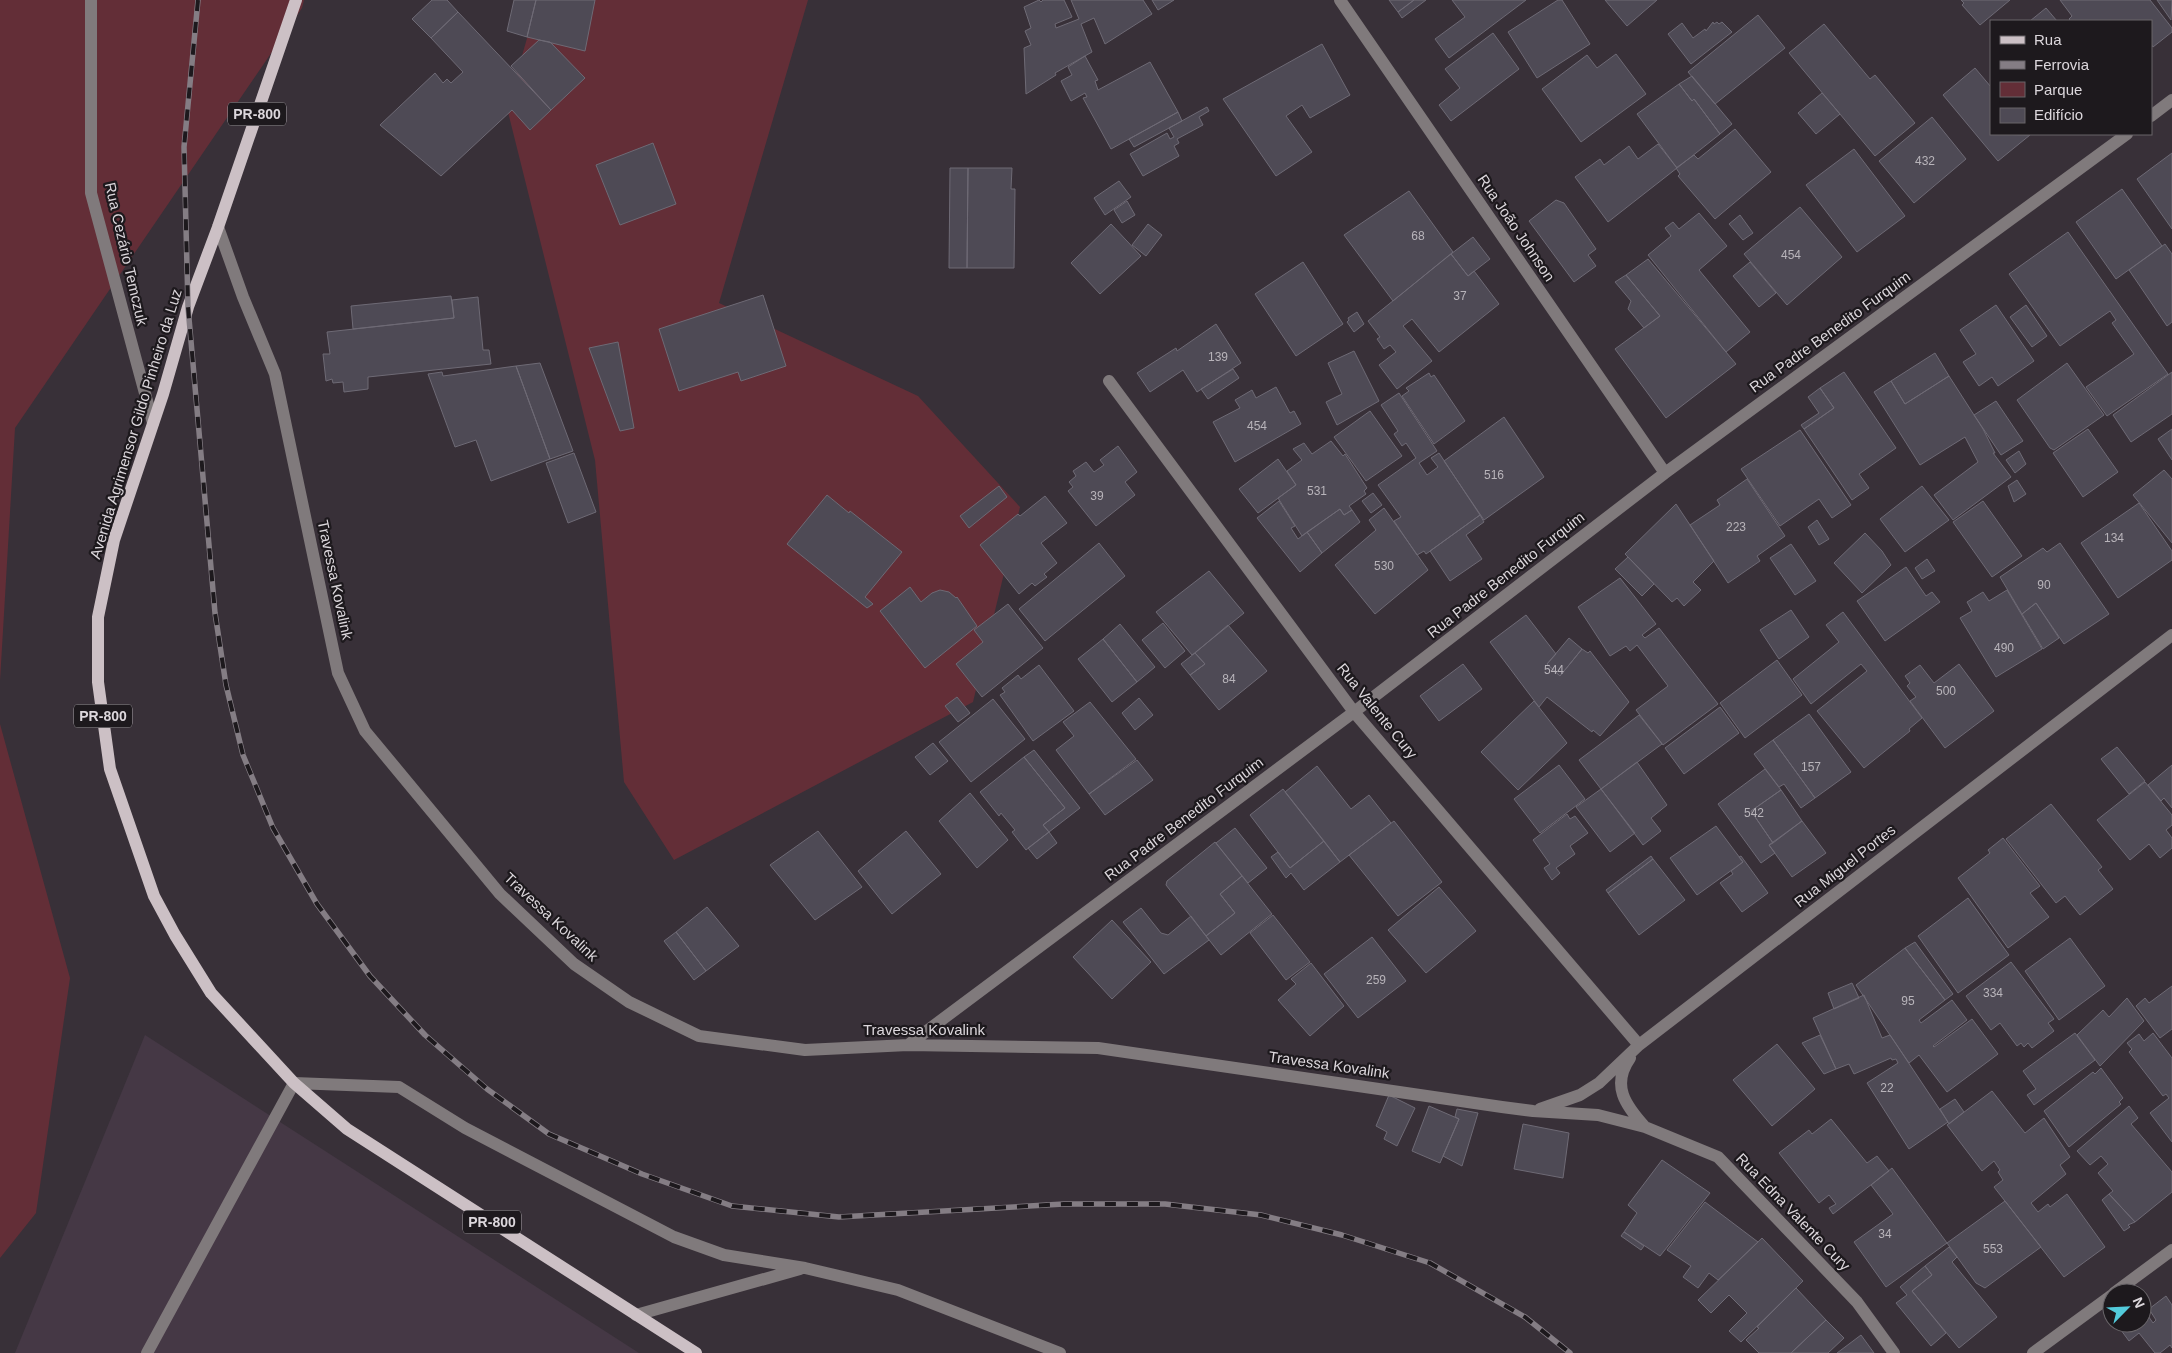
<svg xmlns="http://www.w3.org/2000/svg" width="2172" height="1353" viewBox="0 0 2172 1353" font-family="Arial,sans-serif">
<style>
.built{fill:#453845}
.green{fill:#632e37}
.building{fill:#4e4a55;stroke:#6e6a75}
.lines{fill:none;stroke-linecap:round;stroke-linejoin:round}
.minor{stroke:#807a7c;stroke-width:12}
.major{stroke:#ccc0c5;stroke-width:12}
.rail-casing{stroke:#847d84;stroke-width:5.5}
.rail{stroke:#1d191d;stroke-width:4;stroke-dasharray:11;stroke-linecap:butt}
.labels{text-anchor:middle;stroke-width:4.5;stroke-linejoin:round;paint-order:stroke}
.number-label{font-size:12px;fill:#b8b4ba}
.shield{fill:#1d191d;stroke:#a39ea3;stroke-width:1}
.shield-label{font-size:14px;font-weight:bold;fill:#dcd7dc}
.street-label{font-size:15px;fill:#dcd7dc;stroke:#1d191d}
</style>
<rect width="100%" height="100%" fill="#383038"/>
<path class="built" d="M145,1035L639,1353H15Z"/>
<path class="green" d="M0,0H304L302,8L15,428L0,681Z
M538,0H808L719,303L918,396L1020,507L973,702L674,860L624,782L595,460L507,108Z
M0,724L70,978L36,1213L0,1258Z"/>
<path class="building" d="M432,0H447L458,12L431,38L412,19Z
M514,0H536L527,37L507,31Z
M536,0H595L585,51L527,37Z
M1039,0L1041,2L1043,0H1064L1072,17L1055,24L1056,28L1079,19L1071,0H1143L1152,14L1105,44L1094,18L1081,24L1092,52L1055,73L1056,75L1026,94L1024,48L1031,45L1025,31L1031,28L1024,7Z
M1152,0H1174L1158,10Z
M1389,0H1414L1398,12Z
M1414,0H1426L1402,18L1398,12Z
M1452,0H1526L1449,58L1435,39L1465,17Z
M1558,0H1562L1590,44L1537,78L1508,32Z
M1605,0H1657L1627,26Z
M1961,0H2010L1980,25L1962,5L1964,3Z
M2060,0H2150L2172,28V32L2153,47L2151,44V21H2071L2069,19L2072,16Z
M2157,0H2172L2171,20Z
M2046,8L2057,21H2030Z
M458,12L551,110L530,130L512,110L441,176L380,125L435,73L443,83L447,79L451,83L463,72L431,38Z
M1758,15L1785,48L1715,104L1688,72Z
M1713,22L1714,24L1717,22L1719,24L1722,22L1732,32L1691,64L1668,34L1682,23L1693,38L1705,29L1706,31Z
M1824,24L1870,79L1875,75L1915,123L1875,156L1789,53Z
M1493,33L1519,69L1451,121L1439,105L1460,88L1445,69Z
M539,40L550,42L585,78L551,110L511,66Z
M1322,44L1350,95L1310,118L1302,105L1286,116L1312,152L1276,176L1223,99Z
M1616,54L1646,94L1581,142L1542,89L1587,55L1597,68Z
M1085,56L1098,80L1095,81L1098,90L1150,62L1178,112L1111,149L1083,98L1087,97L1085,93L1071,101L1061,81L1072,75L1068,67Z
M1975,68L1991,87V134L2030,135L1998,161L1943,95Z
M1692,76L1732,124L1720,134L1694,99L1692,101L1679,84Z
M1679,84L1692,101L1694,99L1720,134L1677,168L1637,114Z
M1822,93L1840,114L1816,134L1798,113Z
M1207,107L1209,111L1199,117L1203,125L1177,139L1179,143L1174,146L1179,156L1143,176L1130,154L1167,133L1170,139L1174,137L1169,128Z
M1178,112L1182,121L1134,147L1129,139Z
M1932,117L1966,159L1914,203L1879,161Z
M1735,129L1771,172L1715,219L1678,176L1680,174L1676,168L1694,155L1698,159Z
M653,143L676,204L620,225L596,165Z
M1658,144L1677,168L1608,222L1575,177L1600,159L1604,165L1629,146L1638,159Z
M1854,149L1905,216L1857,252L1806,185Z
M2172,153V229L2137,179Z
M950,168H968L967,268H949Z
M968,168H1012L1011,189H1015L1014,268H967Z
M1119,181L1131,197L1105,215L1094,198Z
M2122,189L2162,246L2116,279L2076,222Z
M1409,191L1453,252L1393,301L1344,235Z
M1556,200L1564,203L1596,249L1588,255L1596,266L1574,282L1529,221Z
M1127,201L1135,215L1122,223L1114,210Z
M1800,207L1842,257L1787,305L1744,254Z
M1699,213L1727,246L1699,270L1750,332L1726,352L1648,255L1671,236L1665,228L1673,222L1679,229Z
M1740,215L1753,233L1743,240L1729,224Z
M1111,224L1141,256L1100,294L1071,263Z
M1148,224L1162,235L1146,256L1132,245Z
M2068,232L2168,374L2107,416L2086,387L2134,354L2112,323L2116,320L2110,311L2060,346L2009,274Z
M1473,237L1490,259L1468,276L1451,254Z
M2165,244L2172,254V322L2167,326L2129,270Z
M1451,254L1468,276L1474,271L1499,304L1439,352L1412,319L1403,326L1432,361L1397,389L1379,365L1396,352L1390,345L1384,349L1377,339L1380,337L1368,321Z
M1648,259L1736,364L1666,418L1615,349L1660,316L1626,275Z
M1303,262L1343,324L1296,356L1255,294Z
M1750,262L1776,293L1759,307L1733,276Z
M1626,275L1660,316L1644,328L1628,309L1631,301L1615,282Z
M763,295L786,366L741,381L738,372L679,391L659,329Z
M451,296L454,318L353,329L351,306Z
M478,297L483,350H489L491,364L368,377V389L344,392L343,382L333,383L332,379L326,381L323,354H330L327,332L454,318L452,300Z
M1996,305L2034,361L1998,386L1992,377L1979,386L1963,362L1976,354L1960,330Z
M2026,305L2047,336L2032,347L2010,317Z
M1357,312L1364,324L1354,332L1347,322L1349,320L1348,318Z
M1216,324L1241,363L1197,392L1183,370L1150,392L1137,373L1176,348L1177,351Z
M618,342L634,428L620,431L589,348Z
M1354,351L1379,401L1337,425L1326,402L1342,394L1328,363Z
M1935,353L1949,376L1905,404L1891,381Z
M540,363L573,451L550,459L516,366Z
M2067,363L2104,415L2054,450L2050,448L2017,400Z
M516,366L550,459L491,481L476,440L455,447L428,374L442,372L443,376Z
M1233,369L1239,378L1208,399L1201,389Z
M1844,372L1896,448L1859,474L1869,488L1852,500L1804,429L1834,408L1820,388Z
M2172,372V414L2131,442L2113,415Z
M1429,373L1431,377L1434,375L1465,421L1434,444L1402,396L1409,391L1406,388Z
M1949,376L1983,429L1995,453H1993L2011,477L1953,520L1934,495L1978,462L1965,437L1920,465L1874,392L1891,381L1905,404Z
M1276,387L1290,413L1294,411L1301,424L1235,462L1213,422L1240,408L1235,400L1252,390L1256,398Z
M1820,388L1834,408L1804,429L1801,425L1819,413L1808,397Z
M1399,393L1437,451L1419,463L1427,475L1438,467L1431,458L1439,453L1480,515L1426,554L1424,551L1417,555L1394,521L1401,517L1378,485L1416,458L1406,443L1402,446L1394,434L1398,431L1381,405Z
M1996,401L2023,441L2001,455L1974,415Z
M1370,411L1402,456L1366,481L1334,437Z
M1504,417L1544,477L1484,520L1444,461Z
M2088,429L2118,472L2083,497L2053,453Z
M2172,429V460L2158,439Z
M1800,430L1851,505L1832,518L1819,499L1780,526L1741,469Z
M1331,441L1343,456L1345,454L1367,488L1364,491L1366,494L1349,506L1352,510L1344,515L1340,509L1302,536L1278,498L1296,485L1287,471L1302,460L1293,449L1304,443L1312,454Z
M1118,446L1137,472L1125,482L1135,495L1096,526L1068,491L1073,487L1069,482L1076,476L1073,471L1086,462L1094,472L1104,465L1100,460Z
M2019,451L2026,464L2015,473L2006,460Z
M574,453L596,512L568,523L546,463Z
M1278,459L1296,485L1258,513L1239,489Z
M2164,470L2172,479V543L2133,495Z
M1747,479L1785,536L1757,556L1760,561L1728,583L1690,525L1720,505L1717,500Z
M2017,480L2026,494L2014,502L2008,486Z
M999,486L1007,497L969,528L960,516Z
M1922,486L1949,520L1905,552L1880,519Z
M1373,493L1382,505L1371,513L1362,501Z
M827,495L849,513L850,511L902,552L865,597L873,604L867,608L787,544Z
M1045,496L1067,523L1041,543L1057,563L1044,574L1047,577L1035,586L1032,583L1019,594L980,545L1018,514L1020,516Z
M1279,501L1295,526L1291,528L1298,539L1307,532L1322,553L1300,572L1257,518Z
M1983,501L2022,556L1992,577L1953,522Z
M2139,503L2172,551V560L2118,598L2081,543Z
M1676,504L1714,561L1693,582L1701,590L1684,606L1677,598L1672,602L1625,554Z
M1384,508L1428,570L1375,614L1335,565L1376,530L1369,520Z
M1340,509L1344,515L1352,510L1360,522L1322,553L1307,532Z
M1480,515L1484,522L1466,535L1482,559L1450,581L1430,551Z
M1817,520L1829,539L1819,545L1808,527Z
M1865,533L1882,551L1891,565L1862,593L1834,563Z
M1099,543L1125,576L1045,641L1019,609Z
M2060,543L2109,614L2064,644L2036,603L2022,614L2000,577L2043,548L2047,552Z
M1791,544L1816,581L1795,595L1770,558Z
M1628,557L1654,584L1642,596L1615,569Z
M1927,559L1935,571L1922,579L1915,568Z
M1906,567L1926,596L1932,592L1940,602L1885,641L1857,601Z
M1209,571L1244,613L1192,655L1156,612Z
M1620,578L1656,624L1642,635L1645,638L1659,628L1718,704L1663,745L1636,710L1668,686L1637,645L1630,651L1626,646L1610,656L1578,607Z
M910,587L921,602L932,593L940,590L949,592L956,598L957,597L977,626L925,668L880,611Z
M2007,590L2042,649L1996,677L1960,618L1972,611L1967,602L1983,592L1989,601Z
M2036,603L2059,638L2043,649L2022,614Z
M1008,604L1043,648L982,697L956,664L983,642L974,630Z
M1791,610L1809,637L1779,659L1760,630Z
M1843,612L1922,718L1909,729L1910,731L1864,768L1817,711L1867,671L1861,664L1811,704L1793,679L1839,642L1826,625Z
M1526,615L1556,654L1547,664L1560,676L1582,649L1588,653L1590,651L1629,702L1600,736L1593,730L1592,732L1547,697L1539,707L1490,642Z
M1163,623L1185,651L1165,668L1142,640Z
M1120,624L1155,667L1137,682L1103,639Z
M1228,625L1267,671L1219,710L1190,675L1205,664L1195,653Z
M1569,638L1582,649L1560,676L1547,664Z
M1103,639L1137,682L1112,702L1078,659Z
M1195,653L1205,664L1190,675L1181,664Z
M1777,660L1802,695L1745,738L1720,703Z
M1463,664L1482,689L1439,721L1420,696Z
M1959,664L1994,711L1945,748L1910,701L1916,697L1907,686L1910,683L1905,676L1920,665L1934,683Z
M1039,665L1074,711L1033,741L1000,695L1005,692L1002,688L1018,675L1021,679Z
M957,697L970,713L958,722L945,706Z
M1139,698L1153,715L1135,730L1122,713Z
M993,699L1025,739L971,782L939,742Z
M1534,701L1567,743L1518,790L1481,752Z
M1090,702L1136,759L1089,794L1056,750L1074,736L1063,722Z
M1720,707L1739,733L1684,774L1665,748Z
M1809,714L1851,772L1815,798L1773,740Z
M1639,715L1662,744L1601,789L1579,760Z
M1773,740L1815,798L1801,808L1784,784L1779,787L1754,754Z
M933,743L948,761L930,775L915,757Z
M2117,747L2145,781L2129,794L2101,759Z
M1034,750L1080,808L1049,832L1043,825L1065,808L1024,757Z
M1024,757L1065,808L1043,825L1049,832L1026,850L1012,832L1015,830L1001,813L999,816L980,792Z
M1137,760L1153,780L1105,815L1089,794Z
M1637,762L1667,805L1651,818L1661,831L1643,845L1601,789Z
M1559,765L1585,799L1540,833L1514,799Z
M2172,765V808L2164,798L2161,801L2148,785Z
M1317,766L1351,809L1369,795L1391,823L1340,862L1285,792Z
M1765,769L1781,790L1751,811L1773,843L1769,845L1775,853L1761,863L1718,804Z
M2145,782L2172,815V825L2166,830L2172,838V848L2160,858L2149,844L2130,860L2097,820Z
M1283,789L1324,841L1290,868L1250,815Z
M1601,789L1635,833L1610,852L1576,807Z
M1781,790L1802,821L1773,843L1751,811Z
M970,793L1008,840L977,868L939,821Z
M2051,804L2102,867L2098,870L2113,889L2080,915L2065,896L2056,903L2006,839Z
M1567,814L1570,819L1575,816L1588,833L1570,846L1575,854L1556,868L1560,873L1552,880L1544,868L1550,864L1533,840Z
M1394,821L1442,882L1398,916L1349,855Z
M1802,821L1826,853L1792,877L1769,845Z
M1716,826L1743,862L1697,895L1670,858Z
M1235,828L1267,868L1248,883L1216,843Z
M818,831L862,887L815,920L770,865Z
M906,831L941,874L892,914L858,871Z
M1049,832L1057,843L1037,859L1028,848Z
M2003,838L2040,886L2030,893L2049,917L2008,948L1958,878L1990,853L1988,850Z
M1324,841L1340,862L1304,890L1291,873L1286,878L1271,857L1278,852L1290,868Z
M1215,842L1242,876L1220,894L1235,913L1206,936L1166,885L1167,881Z
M1651,856L1653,859L1608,893L1606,890Z
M1741,856L1768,893L1742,912L1720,883L1733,874L1731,871L1743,862L1739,857Z
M1653,859L1685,900L1639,935L1608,893Z
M1242,876L1272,914L1221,955L1206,936L1235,913L1220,894Z
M1439,887L1476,931L1426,973L1388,930Z
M1968,898L2009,955L1958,993L1918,936Z
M707,907L739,946L706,971L676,932Z
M1141,908L1161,933L1168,935L1191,916L1209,940L1164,974L1123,922Z
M1273,915L1310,962L1286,980L1250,933Z
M1112,920L1151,962L1112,999L1073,957Z
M676,932L706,971L694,980L664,941Z
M1372,937L1406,981L1358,1018L1324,974Z
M2070,938L2105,986L2059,1020L2025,971Z
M1915,942L1953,994L1945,1000L1905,948Z
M1905,948L1945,1000L1919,1020L1921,1023L1952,1000L1967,1020L1933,1046L1934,1047L1972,1019L1998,1054L1947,1092L1919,1055L1909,1063L1856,985Z
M2011,962L2054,1019L2048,1023L2054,1031L2032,1048L2028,1043L2024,1047L2021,1043L2017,1046L2000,1023L1991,1030L1966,996Z
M1311,963L1344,1006L1310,1036L1278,1000L1296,984L1291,979Z
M1852,983L1859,998L1834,1009L1828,993Z
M2172,986V1029L2160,1038L2136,1006L2145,998L2149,1003Z
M1864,995L1882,1038L1890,1035L1948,1122L1909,1149L1867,1083L1898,1063L1896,1059L1892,1060L1891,1058L1854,1074L1849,1064L1836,1069L1813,1018Z
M2127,998L2144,1021L2100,1066L2077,1035L2103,1010L2109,1017Z
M2075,1033L2095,1060L2034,1105L2027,1095L2036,1089L2023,1071Z
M2153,1033L2172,1058V1142L2150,1113L2169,1098L2166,1094L2163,1096L2129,1052L2132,1049L2127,1043L2139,1034L2144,1041Z
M1820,1035L1836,1069L1824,1074L1802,1043Z
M1777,1044L1815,1089L1772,1126L1733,1080Z
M2101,1068L2123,1098L2119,1102L2121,1104L2069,1147L2044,1111L2093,1072L2095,1074Z
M1992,1091L2025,1133L2044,1118L2070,1157L2060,1165L2066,1174L2031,1203L2038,1212L2048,1204L2050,1207L2067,1194L2105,1247L2064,1277L1994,1187L2003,1180L1998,1172L2000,1170L1994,1161L1982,1171L1947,1125Z
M1389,1095L1415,1108L1397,1146L1384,1139L1387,1132L1376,1126Z
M1955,1099L1964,1112L1949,1124L1940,1109Z
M1429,1106L1459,1119L1440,1163L1412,1151Z
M2129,1106L2138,1118L2131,1124L2172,1172V1192L2135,1222L2109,1194L2113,1191L2098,1173L2108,1164L2101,1156L2090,1165L2077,1151Z
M1457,1109L1478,1113L1462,1166L1443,1156L1459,1119L1455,1117Z
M1831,1119L1867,1163L1877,1156L1889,1171L1833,1214L1829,1208L1836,1204L1829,1195L1819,1203L1779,1153L1809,1130L1812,1134Z
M1523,1124L1569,1133L1563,1178L1514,1169Z
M1662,1160L1710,1193L1660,1256L1624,1232L1637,1213L1628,1205Z
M1892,1168L1947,1243L1886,1287L1854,1242L1893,1214L1871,1185Z
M2109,1194L2135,1222L2128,1225L2130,1227L2124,1231L2102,1200Z
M2005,1201L2041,1247L1985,1288L1976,1283L1947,1243Z
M1705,1202L1758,1242L1718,1280L1709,1273L1698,1288L1683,1277L1691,1266L1667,1250Z
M1624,1232L1644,1246L1641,1250L1621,1236Z
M1762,1238L1803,1281L1741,1342L1729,1331L1747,1313L1729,1295L1711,1313L1698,1300Z
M1949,1247L1957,1257L1952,1262L1997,1317L1959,1348L1912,1291L1932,1275L1925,1266Z
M1925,1266L1932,1275L1912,1291L1946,1333L1931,1346L1896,1303L1907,1295L1900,1287Z
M1796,1288L1826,1320L1791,1353H1759L1746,1340L1759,1328L1757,1327Z
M2166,1296L2172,1305V1348L2170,1345L2160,1353H2155L2139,1333L2129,1341L2118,1326L2121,1323H2142V1307L2153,1323L2156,1320L2149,1309Z
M1826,1320L1844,1338L1828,1353H1791Z
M1861,1335L1874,1353H1837Z"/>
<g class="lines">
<path class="minor" d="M91,0V193L153,423
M1340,0L1665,473
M2151,116L2172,100
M218,227L243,297L275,374L338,673L365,731L500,894L574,964L629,1002L699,1036L805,1050L908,1045L1098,1048L1502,1107L1533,1111L1598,1115L1645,1127L1718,1157L1857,1302L1894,1353
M1109,381L1354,712L1639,1045
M908,1045L1354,712L1665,473L2127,134
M1630,1058C1611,1085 1625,1105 1645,1127
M1540,1109L1580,1095L1599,1083L1639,1045L2172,635
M2114,1293L2172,1250
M636,1315L800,1269
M147,1353L294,1083L399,1087L465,1128L674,1237L724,1255L805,1268L898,1290L1060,1353
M2033,1353L2112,1295"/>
<path class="major" d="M296,0L218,227L188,307L163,394L114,540L98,617V682L110,769L154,896L175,935L211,993L294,1083L347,1129L696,1353"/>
<defs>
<path id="rail" d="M198,0L184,147L188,307L215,613L226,685L243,755L273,828L317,904L370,976L425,1035L487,1089L549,1134L642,1174L732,1206L839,1217L1064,1204H1165L1261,1215L1342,1235L1430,1263L1525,1317L1570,1353"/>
</defs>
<use href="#rail" class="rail-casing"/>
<use href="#rail" class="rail"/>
</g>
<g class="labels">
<g class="number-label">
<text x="1925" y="165">432</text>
<text x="1418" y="240">68</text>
<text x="1791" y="259">454</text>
<text x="1460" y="300">37</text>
<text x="1218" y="361">139</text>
<text x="1257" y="430">454</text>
<text x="1494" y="479">516</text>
<text x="1317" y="495">531</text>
<text x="1097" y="500">39</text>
<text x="1736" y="531">223</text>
<text x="2114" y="542">134</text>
<text x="1384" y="570">530</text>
<text x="2044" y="589">90</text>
<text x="2004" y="652">490</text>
<text x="1554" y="674">544</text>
<text x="1229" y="683">84</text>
<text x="1946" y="695">500</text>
<text x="1811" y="771">157</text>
<text x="1754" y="817">542</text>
<text x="1376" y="984">259</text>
<text x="1993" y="997">334</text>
<text x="1908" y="1005">95</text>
<text x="1887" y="1092">22</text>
<text x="1885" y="1238">34</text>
<text x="1993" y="1253">553</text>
</g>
<g class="shield">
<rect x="228" y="102.5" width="58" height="23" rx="4"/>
<rect x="74" y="704.5" width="58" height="23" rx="4"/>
<rect x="463" y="1210.5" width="58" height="23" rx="4"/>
</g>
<g class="shield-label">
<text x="257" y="119">PR-800</text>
<text x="103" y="721">PR-800</text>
<text x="492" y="1227">PR-800</text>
</g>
<g class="street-label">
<text transform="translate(1516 228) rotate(56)" y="5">Rua João Johnson</text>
<text transform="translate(126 254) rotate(77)" y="5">Rua Cezário Temczuk</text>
<text transform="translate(1830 332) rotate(-36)" y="5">Rua Padre Benedito Furquim</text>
<text transform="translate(136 424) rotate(-73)" y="5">Avenida Agrimensor Gildo Pinheiro da Luz</text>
<text transform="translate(1506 575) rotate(-38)" y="5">Rua Padre Benedito Furquim</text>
<text transform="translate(335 580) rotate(78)" y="5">Travessa Kovalink</text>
<text transform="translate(1377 711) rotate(51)" y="5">Rua Valente Cury</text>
<text transform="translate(1184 819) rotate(-37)" y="5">Rua Padre Benedito Furquim</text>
<text transform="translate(1845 866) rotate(-38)" y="5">Rua Miguel Portes</text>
<text transform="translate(551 917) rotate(43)" y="5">Travessa Kovalink</text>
<text x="924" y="1035">Travessa Kovalink</text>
<text transform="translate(1329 1065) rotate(8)" y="5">Travessa Kovalink</text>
<text transform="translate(1793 1212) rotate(46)" y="5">Rua Edna Valente Cury</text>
</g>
</g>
<rect x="1990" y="20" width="162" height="115" fill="#1d191d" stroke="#696569"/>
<rect x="2000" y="36" width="25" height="8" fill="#ccc0c5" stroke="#696569"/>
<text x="2034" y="45" font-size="15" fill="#dcd7dc">Rua</text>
<rect x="2000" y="61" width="25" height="8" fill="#847d84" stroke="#696569"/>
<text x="2034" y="70" font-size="15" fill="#dcd7dc">Ferrovia</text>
<rect x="2000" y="82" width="25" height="15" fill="#632e37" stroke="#696569"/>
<text x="2034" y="95" font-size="15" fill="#dcd7dc">Parque</text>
<rect x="2000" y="108" width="25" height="15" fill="#4e4a55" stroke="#696569"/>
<text x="2034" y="120" font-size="15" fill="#dcd7dc">Edifício</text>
<g transform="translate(2127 1308) rotate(66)"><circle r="24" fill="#1d191d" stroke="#696569"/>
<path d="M0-4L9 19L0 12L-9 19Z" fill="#53cbdb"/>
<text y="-8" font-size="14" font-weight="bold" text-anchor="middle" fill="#dcd7dc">N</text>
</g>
</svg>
